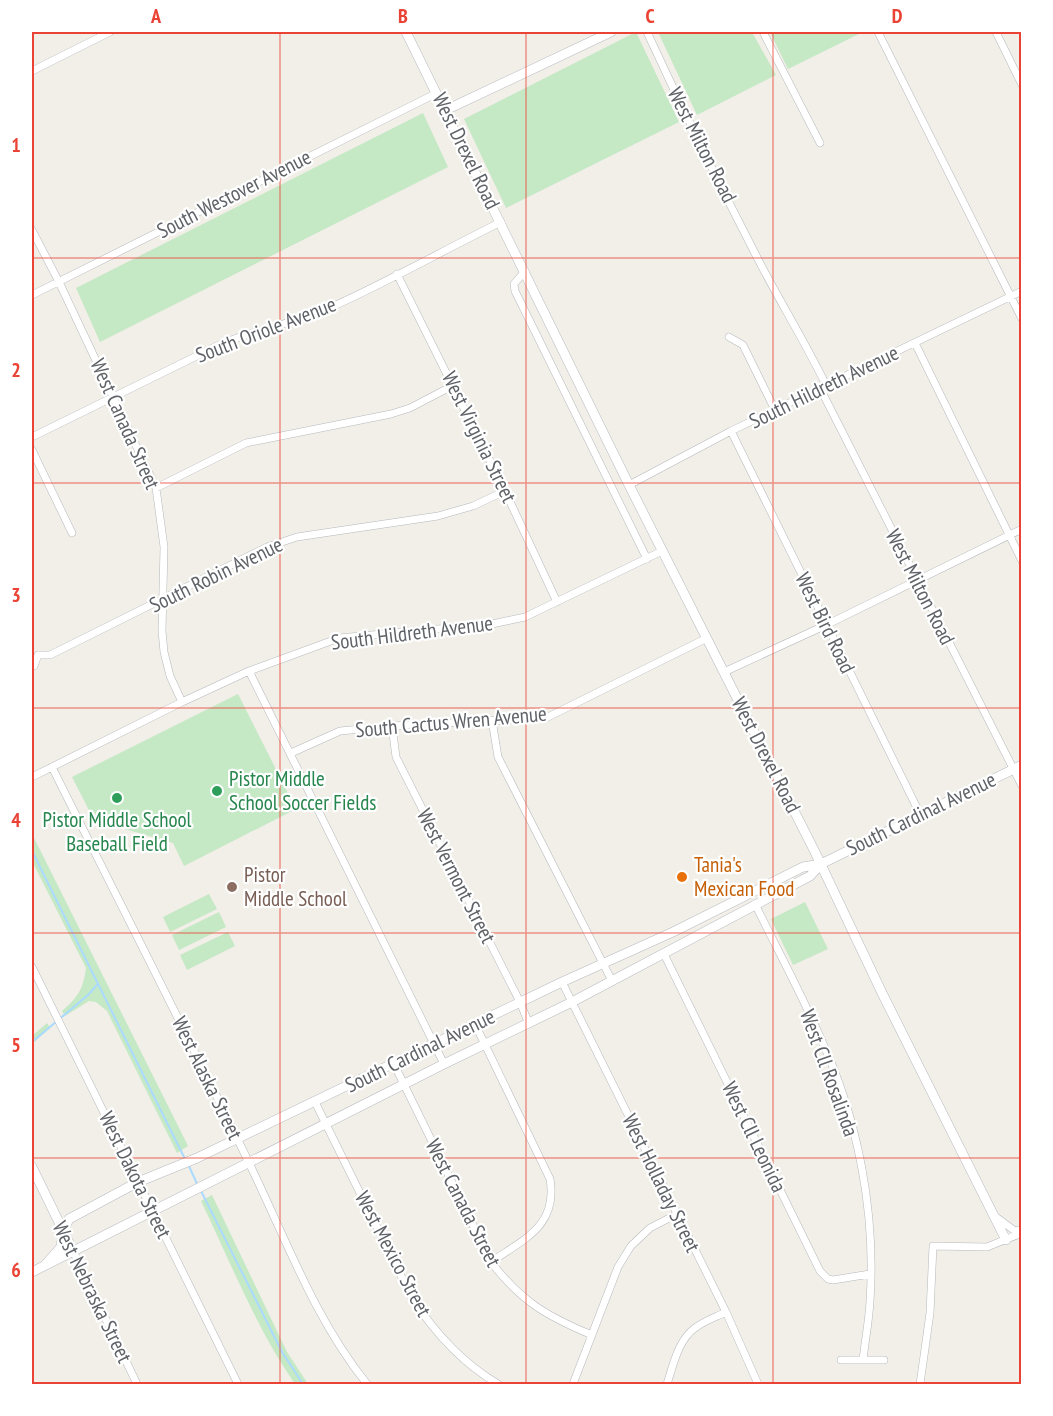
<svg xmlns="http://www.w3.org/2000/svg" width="1053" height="1416" viewBox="0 0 1053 1416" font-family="'PT Sans Narrow',sans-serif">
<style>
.green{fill:#c5e8c5}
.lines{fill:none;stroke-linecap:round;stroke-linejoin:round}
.stream{stroke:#aadaff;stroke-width:2}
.street-casing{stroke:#b5b8bc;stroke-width:8}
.secondary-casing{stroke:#b6babf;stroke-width:10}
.street{stroke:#fff;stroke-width:7}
.secondary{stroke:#fff;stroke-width:9}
.grid{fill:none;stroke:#ea4335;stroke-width:1.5;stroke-opacity:0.55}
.leisure-dot{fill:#2e9e5b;stroke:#fff;stroke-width:2}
.food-dot{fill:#e8710a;stroke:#fff;stroke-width:2}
.education-dot{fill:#8d6e63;stroke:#fff;stroke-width:2}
.labels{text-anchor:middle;stroke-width:4.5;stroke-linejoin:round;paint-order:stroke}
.street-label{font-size:21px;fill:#5f6368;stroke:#fff}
.leisure-label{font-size:21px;fill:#27864d;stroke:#fff;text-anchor:start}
.food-label{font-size:21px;fill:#c56008;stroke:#fff;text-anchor:start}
.education-label{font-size:21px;fill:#785e54;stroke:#fff;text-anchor:start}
.neatline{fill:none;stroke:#ea4335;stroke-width:2}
.grid-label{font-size:20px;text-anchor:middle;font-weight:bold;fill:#ea4335}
</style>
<rect width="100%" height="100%" fill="#f1efe8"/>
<path class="green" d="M636,32L679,122L506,208L464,119Z
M658,32H752L776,75L697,115Z
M770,32H863L788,69Z
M423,113L448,167L100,342L76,288Z
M238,694L296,809L184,866L173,843L94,820L72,777Z
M32,834L188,1146L177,1153L107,1011L96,1002L89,1001L65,1016L62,1011C78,997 83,990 86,968L32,861Z
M209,894L217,909L170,932L163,917Z
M805,902L828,949L793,965L771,919Z
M219,912L226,927L179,950L172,935Z
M228,932L235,946L187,970L180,955Z
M47,1023L50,1028L32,1044V1036Z
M212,1195L287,1352L308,1384H295C257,1330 230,1261 201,1201Z"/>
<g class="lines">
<path class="stream" d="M32,851L185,1159
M32,1042L88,995L97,985
M188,1164L198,1186
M201,1191L282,1352L303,1384"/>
<defs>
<path id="street" d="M647,32C683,110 721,188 761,265C782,305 806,344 826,385
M763,32L820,143
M878,32L1022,319
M996,32L1022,85
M32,71L110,32
M32,230L59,282L156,488L164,547L162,631L164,652L170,676L182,702
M525,271L514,284L515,291L647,559
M397,274L505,491L557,602
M32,295L437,93
M729,337L743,345L775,410
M915,343L1022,561
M820,388L1022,786
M731,431L920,814
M32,437L221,344C255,330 291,324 325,310C384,284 442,251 501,222
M32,450L72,533
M629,485L731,431L1022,291
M156,488L246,443L391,414L410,408L454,385
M38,655H50L267,547L297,537L438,516L473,506L505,491
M34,666L38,655
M249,671L444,1064
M724,672L826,625L1022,529
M492,720L498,757L612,981
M392,726L396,757L520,1002L529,1024
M291,753L340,731L392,726L546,718L707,638
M52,767C118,900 186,1031 250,1165C286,1239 315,1320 367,1384
M32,777L182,702L249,671L339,638L492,624L525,617L662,551
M755,904C777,949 801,993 821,1039C858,1119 876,1213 870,1301C869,1321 865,1341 863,1360
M664,954L820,1271L828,1279L833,1280L870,1274
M32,967L238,1384
M562,982L726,1312L758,1384
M475,1024L550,1179C558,1226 524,1239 491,1262
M394,1064L491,1262C521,1301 546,1316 592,1335
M315,1102L412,1298C435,1333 462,1363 498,1384
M996,1217L1015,1231L1022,1230
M73,1251L137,1384
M841,1360H884
M573,1384L618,1267L631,1246L650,1228L677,1214
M667,1384C673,1366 678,1340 695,1328C704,1321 716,1317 726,1312
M920,1384L930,1313L933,1246L987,1247L1022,1233"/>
<path id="secondary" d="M406,32L629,485L815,852L883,995L1006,1240
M446,110L611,32
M32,1167L73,1251
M45,1265L61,1247L63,1231L69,1219L138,1182L197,1158L562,982L673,932L803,867L821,864L1022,765
M32,1272L444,1064L572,1002L810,876L821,864"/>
</defs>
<use href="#street" class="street-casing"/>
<use href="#secondary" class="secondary-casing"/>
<use href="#street" class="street"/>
<use href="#secondary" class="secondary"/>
</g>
<path class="grid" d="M280,32V1384M526,32V1384M773,32V1384M32,258H1022M32,483H1022M32,708H1022M32,933H1022M32,1158H1022"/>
<g class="leisure-dot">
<circle cx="217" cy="791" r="6"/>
<circle cx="117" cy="798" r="6"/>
</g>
<circle class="food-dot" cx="682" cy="877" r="6"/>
<circle class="education-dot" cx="232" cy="887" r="6"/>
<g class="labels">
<g class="street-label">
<text transform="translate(702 145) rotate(63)" y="7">West Milton Road</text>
<text transform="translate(466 151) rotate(64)" y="7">West Drexel Road</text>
<text transform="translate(234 194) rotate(-27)" y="7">South Westover Avenue</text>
<text transform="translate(266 330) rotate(-21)" y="7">South Oriole Avenue</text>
<text transform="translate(824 387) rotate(-26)" y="7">South Hildreth Avenue</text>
<text transform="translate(125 424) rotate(66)" y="7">West Canada Street</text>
<text transform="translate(479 437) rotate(64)" y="7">West Virginia Street</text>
<text transform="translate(216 575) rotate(-26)" y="7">South Robin Avenue</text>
<text transform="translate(920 587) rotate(63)" y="7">West Milton Road</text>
<text transform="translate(825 623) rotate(64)" y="7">West Bird Road</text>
<text transform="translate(412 633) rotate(-7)" y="7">South Hildreth Avenue</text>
<text transform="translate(451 722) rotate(-5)" y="7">South Cactus Wren Avenue</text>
<text transform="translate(766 755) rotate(63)" y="7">West Drexel Road</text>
<text transform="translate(921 814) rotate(-26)" y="7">South Cardinal Avenue</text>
<text transform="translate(456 876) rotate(63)" y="7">West Vermont Street</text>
<text transform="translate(420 1051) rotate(-26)" y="7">South Cardinal Avenue</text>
<text transform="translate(829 1073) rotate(70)" y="7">West Cll Rosalinda</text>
<text transform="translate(207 1078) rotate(64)" y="7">West Alaska Street</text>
<text transform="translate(754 1137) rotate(64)" y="7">West Cll Leonida</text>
<text transform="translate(135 1175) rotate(64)" y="7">West Dakota Street</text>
<text transform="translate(661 1183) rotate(64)" y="7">West Holladay Street</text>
<text transform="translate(463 1203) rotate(63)" y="7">West Canada Street</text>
<text transform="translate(393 1254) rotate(62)" y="7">West Mexico Street</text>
<text transform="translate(92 1292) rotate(64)" y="7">West Nebraska Street</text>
</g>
<g class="leisure-label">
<text x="229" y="786">Pistor Middle<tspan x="229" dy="24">School Soccer Fields</tspan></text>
<text x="117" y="827" text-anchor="middle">Pistor Middle School<tspan x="117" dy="24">Baseball Field</tspan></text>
</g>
<g class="food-label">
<text x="694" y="872">Tania's<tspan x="694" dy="24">Mexican Food</tspan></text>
</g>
<g class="education-label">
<text x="244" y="882">Pistor<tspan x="244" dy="24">Middle School</tspan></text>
</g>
</g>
<rect width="1053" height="1416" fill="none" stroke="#ffffff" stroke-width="66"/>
<rect x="33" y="33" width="987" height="1350" class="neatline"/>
<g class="grid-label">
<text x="156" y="23">A</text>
<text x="403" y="23">B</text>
<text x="650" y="23">C</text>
<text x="897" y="23">D</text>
<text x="16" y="152">1</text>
<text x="16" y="377">2</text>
<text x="16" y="602">3</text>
<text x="16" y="827">4</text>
<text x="16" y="1052">5</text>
<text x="16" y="1277">6</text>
</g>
</svg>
